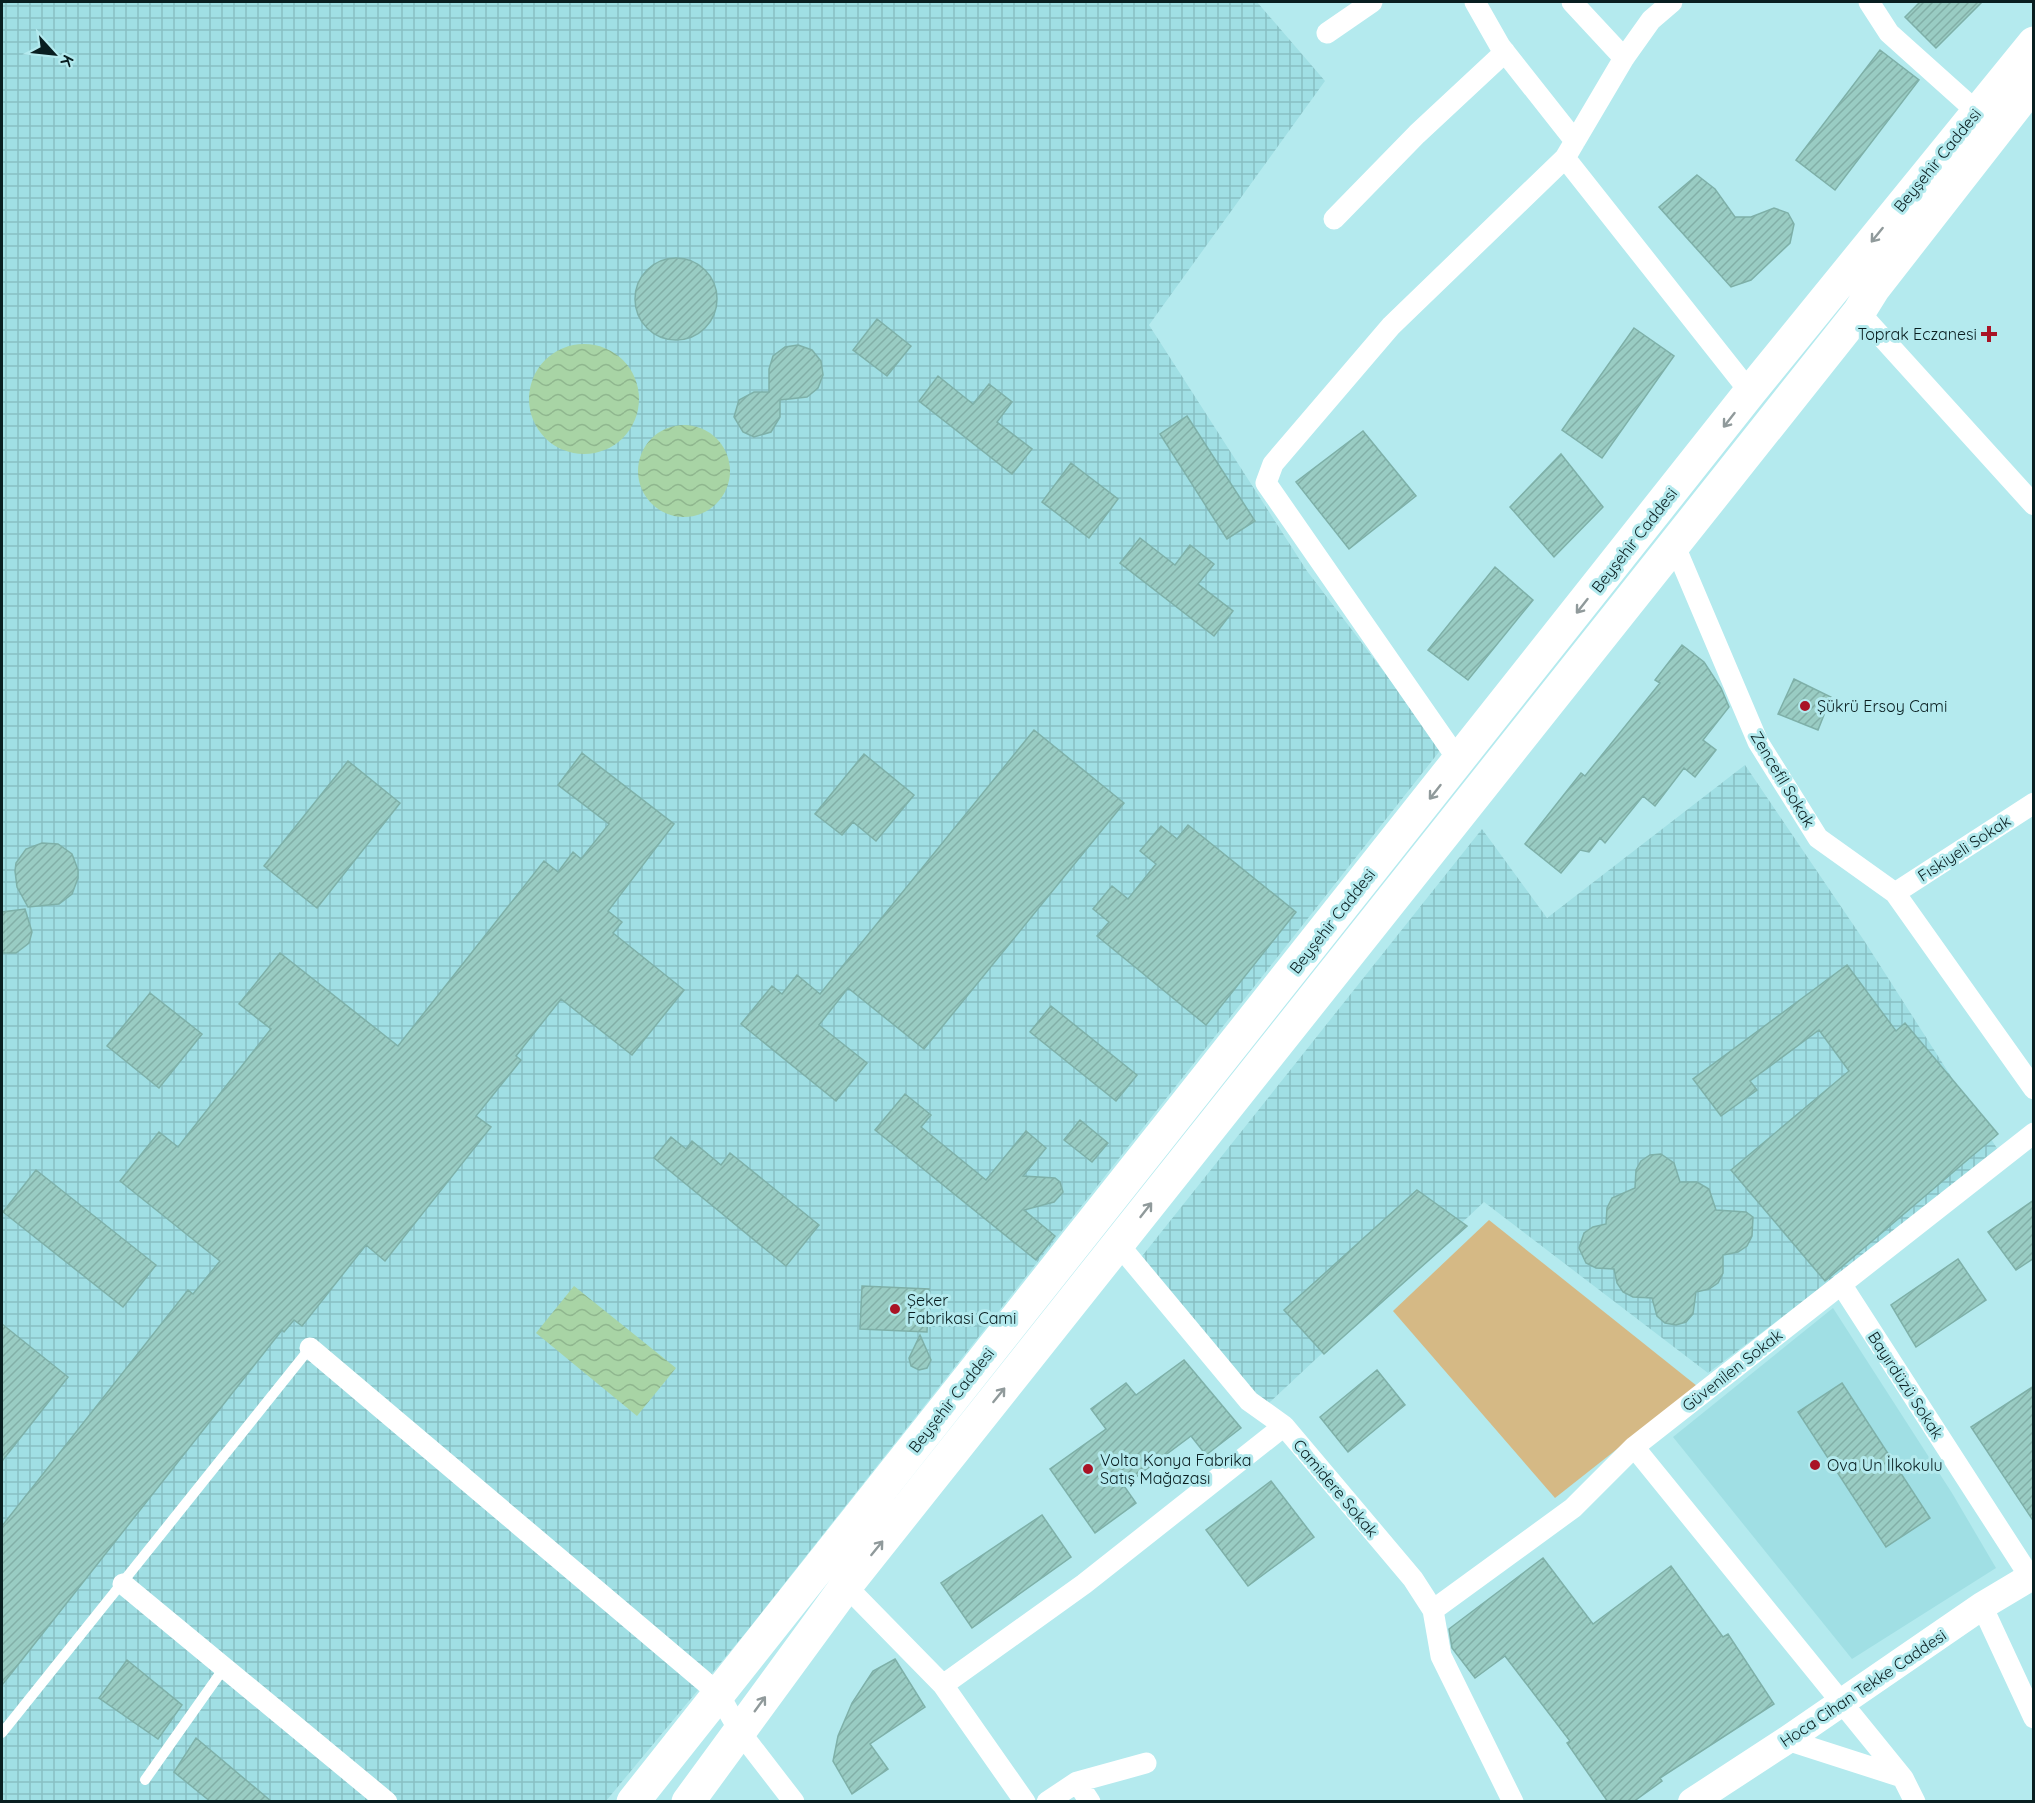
<svg xmlns="http://www.w3.org/2000/svg" width="2035" height="1803" viewBox="0 0 2035 1803" font-family="Quicksand,sans-serif">
<style>
.built{fill:#a0dfe4}
.industrial{fill:url(#industrial-grid)}
.grass{fill:#d5b985}
.water{fill:url(#water-waves)}
.building{fill:url(#building-hatch);stroke:#7eb0a8;stroke-width:1.5}
.lines{fill:none;stroke-linecap:round;stroke-linejoin:round}
.lane{stroke:#fff;stroke-width:10}
.street{stroke:#fff;stroke-width:21}
.secondary{stroke:#fff;stroke-width:28}
.primary{stroke:#fff;stroke-width:33}
.oneway{stroke:#909a9b}
.poi-dot{fill:#a91325;stroke:#b4eaee;stroke-width:2}
.labels{text-anchor:middle;stroke-width:6;stroke-linejoin:round;paint-order:stroke}
.street-label{font-size:16px;fill:#091e20;stroke:#b4eaee}
.poi-label{font-size:16px;fill:#091e20;stroke:#b4eaee;text-anchor:start}
</style>
<defs>
<pattern id="industrial-grid" width="8" height="8" patternUnits="userSpaceOnUse" patternTransform="scale(1.5)"><rect width="8" height="8" fill="#a0dfe4"/><path d="M0 4h8M4 0v8" fill="none" stroke="#88bfc3"/></pattern>
<pattern id="water-waves" width="16" height="10" patternUnits="userSpaceOnUse" patternTransform="scale(1.5)"><rect width="16" height="10" fill="#a8d4a5"/><path d="M0 5q4-4 8 0t8 0" fill="none" stroke="#8fb68e"/></pattern>
<pattern id="building-hatch" width="6" height="6" patternUnits="userSpaceOnUse" patternTransform="scale(1.5)"><rect width="6" height="6" fill="#99ccc3"/><path d="M-1 1l2-2M0 6l6-6M5 7l2-2" fill="none" stroke="#82afa7"/></pattern>
</defs>
<rect width="100%" height="100%" fill="#b4eaee"/>
<path class="built" d="M1833,1308L1952,1493L1996,1568L1852,1659L1673,1437Z"/>
<path class="industrial" d="M2,2H1257L1325,81L1149,325L1307,571L1442,748L747,1631L606,1801L2,1802Z
M1745,765L1865,942L2000,1153L1708,1373L1484,1202L1255,1416L1139,1260L1482,829L1547,918Z"/>
<path class="grass" d="M1489,1220L1697,1386L1555,1498L1393,1311Z"/>
<path class="water" d="M529 399a55 55 0 1 1 110 0a55 55 0 1 1-110 0Z
M638 471a46 46 0 1 1 92 0a46 46 0 1 1-92 0Z
M574,1286L676,1368L637,1416L536,1333Z"/>
<path class="building" d="M1920,2H1982L1936,48L1905,17Z
M1880,50L1919,80L1835,190L1796,160Z
M1697,175L1715,189L1735,217H1751L1774,208L1788,213L1794,224L1790,243L1751,280L1731,287L1659,207Z
M635 299a41 41 0 1 1 82 0a41 41 0 1 1-82 0Z
M877,319L911,346L887,376L853,350Z
M1634,328L1674,356L1602,458L1562,430Z
M798,345L812,350L821,361L823,375L818,388L807,397L780,400V417L771,432L754,437L743,432L734,417L739,400L754,392H769V369L773,356L785,347Z
M938,376L973,404L989,384L1012,402L997,422L1032,449L1012,474L919,401Z
M1187,416L1255,521L1227,539L1160,434Z
M1363,431L1416,496L1349,549L1296,482Z
M1561,454L1603,507L1554,557L1510,507Z
M1071,463L1118,499L1089,538L1042,502Z
M1140,538L1175,565L1190,545L1214,564L1198,584L1233,611L1214,636L1120,563Z
M1495,567L1533,600L1468,680L1428,650Z
M1682,645L1704,662L1721,688L1729,707L1703,740L1716,750L1695,777L1684,768L1655,806L1643,796L1605,843L1600,838L1589,852L1580,850L1561,873L1525,844L1581,773L1585,776L1660,683L1655,680Z
M1794,679L1831,697L1818,730L1778,714Z
M1034,730L1124,803L924,1049L848,988L819,1025L867,1063L836,1101L741,1024L772,986L782,994L797,975L820,994Z
M582,753L674,824L608,911L622,922L613,933L684,990L632,1055L561,999L516,1056L521,1060L476,1116L491,1127L385,1261L366,1245L302,1326L294,1320L284,1332L282,1330L2,1685V1526L188,1290L193,1294L220,1261L120,1181L159,1132L178,1147L271,1029L239,1004L280,953L398,1046L544,861L558,872L573,852L581,859L609,824L558,785Z
M864,754L914,795L876,841L853,822L842,835L815,814Z
M348,761L400,803L317,908L264,866Z
M1188,825L1296,912L1206,1025L1097,936L1109,922L1093,909L1112,886L1128,899L1156,864L1140,851L1161,826L1177,839Z
M42,843L58,844L72,854L78,870V878L72,894L59,904L28,907L17,887L15,871L16,863L26,849Z
M25,909L32,932L29,943L16,953H2V912Z
M1847,965L1896,1031L1905,1023L1998,1134L1825,1281L1731,1170L1849,1071L1819,1030L1750,1081L1757,1090L1721,1116L1693,1079Z
M150,993L202,1034L159,1088L107,1046Z
M1051,1006L1137,1075L1116,1101L1030,1032Z
M905,1094L931,1115L921,1127L986,1180L1026,1131L1046,1148L1023,1176L1055,1178L1060,1182L1063,1192L1054,1202L1024,1210L1055,1236L1036,1260L875,1130Z
M1080,1120L1108,1143L1092,1162L1064,1140Z
M671,1137L686,1149L692,1141L721,1165L730,1153L819,1225L786,1266L654,1158Z
M1661,1154L1674,1163L1680,1182H1697L1709,1189L1716,1210L1746,1212L1753,1217L1752,1236L1747,1246L1738,1252L1723,1255V1273L1718,1283L1709,1289L1696,1292L1693,1314L1686,1322L1676,1325L1665,1323L1657,1316L1652,1298L1633,1297L1623,1292L1617,1283L1614,1269L1596,1268L1586,1263L1579,1248L1584,1233L1593,1227L1606,1224L1607,1208L1612,1198L1635,1188L1636,1170L1641,1161L1650,1155Z
M36,1170L156,1265L123,1307L3,1212Z
M1417,1190L1467,1226L1324,1354L1284,1310Z
M2034,1200V1258L2016,1270L1988,1232Z
M1958,1259L1986,1300L1916,1347L1891,1305Z
M862,1286L929,1289L927,1332L860,1329Z
M2,1324L68,1377L2,1461Z
M920,1335L931,1360L927,1368L919,1370L911,1366L909,1358Z
M1184,1360L1241,1428L1206,1455L1191,1436L1124,1486L1136,1503L1095,1533L1050,1469L1106,1429L1091,1409L1126,1383L1136,1395Z
M1377,1370L1405,1405L1348,1452L1320,1417Z
M1842,1383L1930,1518L1886,1547L1798,1412Z
M2034,1386V1522L1971,1427Z
M1271,1481L1314,1537L1248,1586L1206,1530Z
M1042,1515L1071,1557L972,1628L941,1583Z
M1543,1558L1593,1624L1671,1566L1723,1637L1728,1634L1774,1704L1660,1778L1662,1781L1633,1802H1608L1567,1743L1570,1741L1505,1656L1475,1678L1452,1648L1449,1629Z
M895,1659L925,1707L870,1744L888,1769L852,1794L833,1761L838,1736L852,1703L873,1671Z
M127,1660L182,1705L158,1739L99,1698Z
M196,1738L272,1802H211L174,1772Z"/>
<g class="lines">
<path class="lane" d="M2,1733L310,1348
M145,1780L224,1668"/>
<path class="street" d="M1475,2L1500,46L1575,141
M1572,2L1624,58
M1869,2L1889,33L1976,111
M1327,33L1372,2
M1565,158L1750,392
M1334,219L1417,134L1505,52
M1859,312L2034,505
M1674,544L1758,742L1818,838L1895,893L2034,1089
M1459,761L1266,483L1273,464L1391,326L1565,158L1624,58L1651,20L1672,2
M1895,893L2034,803
M1119,1245L1249,1401L1284,1426
M1841,1284L2030,1577
M310,1348L718,1693L740,1732L794,1802
M1634,1447L1903,1778L1915,1802
M123,1584L387,1802
M846,1586L943,1685L1025,1802
M1982,1606L2034,1718
M1433,1610L1573,1508L1634,1447L2034,1133
M943,1685L1084,1584L1284,1426L1413,1579L1433,1610L1441,1656L1513,1802
M1787,1740L1902,1777
M1077,1782L1090,1802
M1047,1802L1077,1782L1146,1763"/>
<path class="secondary" d="M1692,1802L1787,1740L1982,1606L2034,1575"/>
<path class="primary" d="M633,1802L1750,392L2034,43
M688,1802L846,1586L1859,312L1874,288L2034,83"/>
</g>
<defs><path id="oneway-shaft" d="M-6 0H5M1.5-3L5.5 0L1.5 3" fill="none" stroke-width="1.6" stroke-linecap="round" stroke-linejoin="round" transform="scale(1.5)"/></defs>
<g class="oneway">
<use href="#oneway-shaft" transform="translate(1877 235) rotate(129)"/>
<use href="#oneway-shaft" transform="translate(1729 420) rotate(128)"/>
<use href="#oneway-shaft" transform="translate(1582 606) rotate(128)"/>
<use href="#oneway-shaft" transform="translate(1435 792) rotate(128)"/>
<use href="#oneway-shaft" transform="translate(1146 1210) rotate(-52)"/>
<use href="#oneway-shaft" transform="translate(999 1395) rotate(-51)"/>
<use href="#oneway-shaft" transform="translate(877 1548) rotate(-51)"/>
<use href="#oneway-shaft" transform="translate(760 1704) rotate(-54)"/>
</g>
<g class="poi-dot">
<path d="M1986 325h6v6h6v6h-6v6h-6v-6h-6v-6h6z"/>
<circle cx="1805" cy="706" r="6"/>
<circle cx="895" cy="1309" r="6"/>
<circle cx="1815" cy="1465" r="6"/>
<circle cx="1088" cy="1469" r="6"/>
</g>
<g class="labels">
<g class="street-label">
<text transform="translate(1937 160) rotate(-51)" y="6">Beyşehir Caddesi</text>
<text transform="translate(1634 540) rotate(-52)" y="6">Beyşehir Caddesi</text>
<text transform="translate(1783 779) rotate(59)" y="6">Zencefil Sokak</text>
<text transform="translate(1964 848) rotate(-33)" y="6">Fıskiyeli Sokak</text>
<text transform="translate(1332 921) rotate(-52)" y="6">Beyşehir Caddesi</text>
<text transform="translate(1732 1370) rotate(-38)" y="6">Güvenilen Sokak</text>
<text transform="translate(1906 1385) rotate(57)" y="6">Bayırdüzü Sokak</text>
<text transform="translate(951 1400) rotate(-52)" y="6">Beyşehir Caddesi</text>
<text transform="translate(1336 1488) rotate(50)" y="6">Camidere Sokak</text>
<text transform="translate(1863 1688) rotate(-34)" y="6">Hoca Cihan Tekke Caddesi</text>
</g>
<g class="poi-label">
<text x="1977" y="340" text-anchor="end">Toprak Eczanesi</text>
<text x="1817" y="712">Şükrü Ersoy Cami</text>
<text x="907" y="1306">Şeker<tspan x="907" dy="18">Fabrikasi Cami</tspan></text>
<text x="1100" y="1466">Volta Konya Fabrika<tspan x="1100" dy="18">Satış Mağazası</tspan></text>
<text x="1827" y="1471">Ova Un İlkokulu</text>
</g>
</g>
<rect width="2035" height="1803" fill="none" stroke="#091e20" stroke-width="6"/>
<g transform="translate(54 54) rotate(117)" stroke="#b4eaee" stroke-width="4.5" paint-order="stroke">
<path d="M0-4.5L10 22L0 15L-10 22Z" fill="#091e20"/>
<text y="-9" font-size="16" font-weight="bold" text-anchor="middle" fill="#091e20">K</text>
</g>
</svg>
